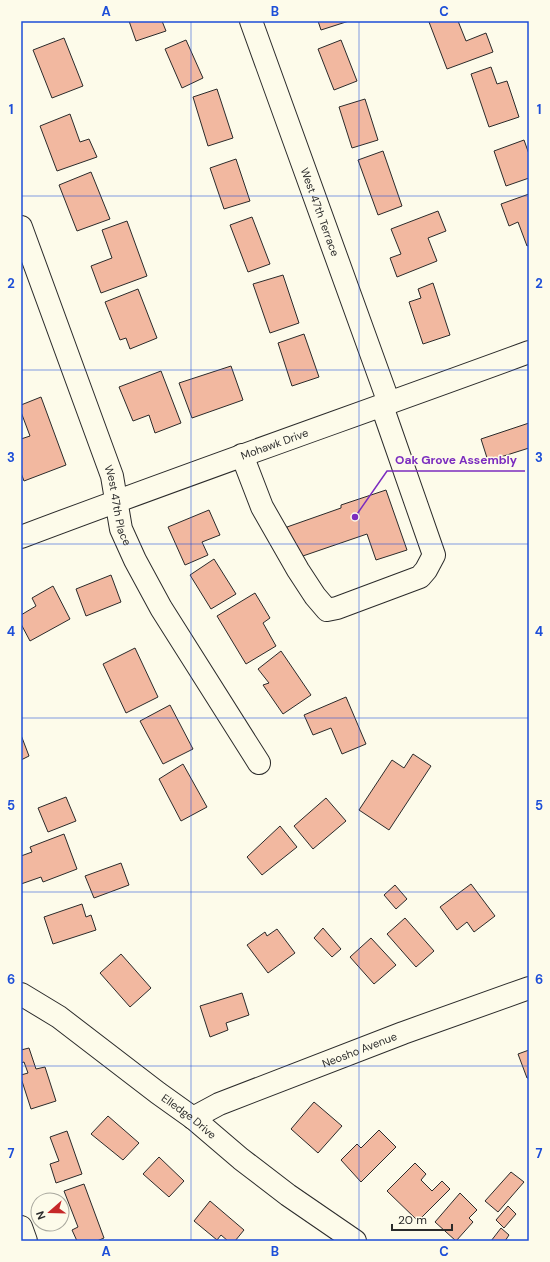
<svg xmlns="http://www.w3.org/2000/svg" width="550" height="1262" viewBox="0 0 550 1262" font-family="'DM Sans',sans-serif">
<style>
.building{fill:#f2b8a0;stroke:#2b2b2b}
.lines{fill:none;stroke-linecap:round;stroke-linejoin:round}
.minor-casing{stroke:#2b2b2b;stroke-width:24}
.minor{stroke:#fdfbea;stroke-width:22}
.grid{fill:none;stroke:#1d4ed8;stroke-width:1;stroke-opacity:0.55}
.labels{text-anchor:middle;stroke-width:3;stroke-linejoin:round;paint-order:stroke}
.street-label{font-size:11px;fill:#2b2b2b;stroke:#fdfbea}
.leader{fill:none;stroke:#7b2cbf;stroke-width:1.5}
.callout-dot{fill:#7b2cbf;stroke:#fdfbea;stroke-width:1.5}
.callout-label{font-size:12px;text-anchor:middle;font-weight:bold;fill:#7b2cbf;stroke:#fdfbea;stroke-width:3;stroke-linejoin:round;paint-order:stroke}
.neatline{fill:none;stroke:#1d4ed8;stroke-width:1.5}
.grid-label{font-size:13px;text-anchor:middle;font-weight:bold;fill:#1d4ed8}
</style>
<rect width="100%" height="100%" fill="#fdfbea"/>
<path class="building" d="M129,21H162L166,31L136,41Z
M318,21H349L321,30Z
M431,21H458L466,41L486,33L493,52L447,69L429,22Z
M64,38L83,86L52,98L33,50Z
M186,40L203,78L182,88L165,49Z
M341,40L357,81L334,90L318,49Z
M491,67L497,84L507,81L519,117L489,127L471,74Z
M217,89L233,138L208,146L193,97Z
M365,99L378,140L352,148L339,107Z
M70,114L80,142L89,139L97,157L57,171L40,126Z
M524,140L529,154V178L506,186L494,151Z
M383,151L402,206L378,215L358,160Z
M236,159L250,201L224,209L210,168Z
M91,172L110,219L77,231L59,185Z
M529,194V245L527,246L518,222L509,226L501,204Z
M438,211L446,231L428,238L437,261L397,277L390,258L401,254L391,229Z
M252,217L270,264L248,272L230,225Z
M127,221L147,276L101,293L91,266L112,258L102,230Z
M283,275L299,323L270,333L253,284Z
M433,283L450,335L423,344L409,302L421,298L418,289Z
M138,289L157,338L130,349L126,338L120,340L105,302Z
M304,334L319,377L292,386L278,343Z
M231,366L243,400L192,418L179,383Z
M161,371L181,423L155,433L149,415L133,421L119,387Z
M41,397L66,465L24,481L21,473V439L30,436L21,412V405Z
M529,423V448L488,461L481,439Z
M386,490L407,550L376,560L367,534L297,558L287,527L341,508V505Z
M209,510L220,535L202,542L208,555L185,565L168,527Z
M214,559L236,594L211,609L190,575Z
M111,575L121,602L86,616L76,589Z
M53,586L70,619L30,641L21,624V615L36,606L32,598Z
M255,593L270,618L263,623L276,646L246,664L217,616Z
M135,648L158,697L126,713L103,664Z
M281,651L311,695L283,714L263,685L269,683L258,669Z
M346,697L366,744L342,754L331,728L313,735L304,715Z
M170,705L193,749L163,764L140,721Z
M21,735L29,756L21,760Z
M413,754L431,766L389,830L359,810L392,760L404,768Z
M183,764L207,807L181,821L159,779Z
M66,797L76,821L48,832L38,808Z
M326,798L346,821L313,849L294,826Z
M280,826L297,847L262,875L247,857Z
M64,834L77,869L43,882L41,877L21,884V856L32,852L30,847Z
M121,863L129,885L94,898L85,876Z
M471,884L495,916L474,932L467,922L457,930L440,907Z
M395,885L407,899L396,909L384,895Z
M82,904L86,917L91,915L96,930L53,944L44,917Z
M405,918L434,951L416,967L387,934Z
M323,928L341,949L332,957L314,938Z
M277,929L295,953L268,973L247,945L265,932L267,936Z
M371,938L396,965L374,984L350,957Z
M121,954L151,988L130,1007L100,973Z
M242,993L249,1015L226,1023L228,1030L210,1037L200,1006Z
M29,1048L36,1069L45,1067L56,1101L31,1109L21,1078V1075L28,1073L24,1062L21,1063V1050Z
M529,1050V1078H527L518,1054Z
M314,1102L342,1126L318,1153L291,1129Z
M108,1116L139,1143L123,1160L91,1134Z
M379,1130L396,1147L361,1182L341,1160L357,1144L361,1148Z
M67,1131L82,1174L56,1183L50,1164L59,1161L50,1137Z
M159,1157L184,1181L169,1197L143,1174Z
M415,1163L426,1174L421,1180L432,1191L442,1181L450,1189L418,1221L387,1191Z
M511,1172L524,1182L498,1212L485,1201Z
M84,1184L104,1238L97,1241H77L72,1230L78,1227L64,1191Z
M460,1193L477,1210L469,1218L473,1222L456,1241L435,1222Z
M210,1201L244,1230L235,1241H228L221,1235L217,1240L194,1221Z
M508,1206L516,1214L504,1228L496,1220Z
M501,1228L509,1235L505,1241H491Z"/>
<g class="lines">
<defs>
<g id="minor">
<path id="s1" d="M251,21L389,403"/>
<path id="s2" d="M21,227L112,476L121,529L135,560L161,608L259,763"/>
<path d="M242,455L262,507L298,570L315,596L327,610L337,608L420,577L426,570L434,555L382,406"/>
<path id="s3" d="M21,537C190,473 360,414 529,352"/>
<path id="s4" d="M21,994L59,1017L158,1093L193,1118L241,1159L288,1195L355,1241"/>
<path id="s5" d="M193,1118L219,1104L403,1033L529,988"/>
<path d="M21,1227L26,1241"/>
</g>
</defs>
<use href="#minor" class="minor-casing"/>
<use href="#minor" class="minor"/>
</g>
<path class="grid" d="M191,21V1241M359,21V1241M21,196H529M21,370H529M21,544H529M21,718H529M21,892H529M21,1066H529"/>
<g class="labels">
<g class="street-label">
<text dy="4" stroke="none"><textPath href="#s1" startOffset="203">West 47th Terrace</textPath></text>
<text dy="4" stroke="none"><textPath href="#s3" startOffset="270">Mohawk Drive</textPath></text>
<text dy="4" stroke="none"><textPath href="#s2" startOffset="295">West 47th Place</textPath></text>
<text dy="4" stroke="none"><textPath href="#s5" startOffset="180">Neosho Avenue</textPath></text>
<text dy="4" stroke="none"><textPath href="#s4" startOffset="208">Elledge Drive</textPath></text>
</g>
</g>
<path class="leader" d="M355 517L387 471H525"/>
<circle class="callout-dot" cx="355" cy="517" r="4"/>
<g class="callout-label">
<text x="456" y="464">Oak Grove Assembly</text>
</g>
<rect width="550" height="1262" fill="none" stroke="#fdfbea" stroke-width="44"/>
<g transform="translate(50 1212) rotate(250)"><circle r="19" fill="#fdfbea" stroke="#a9a89e"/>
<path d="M0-3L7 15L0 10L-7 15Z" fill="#c62828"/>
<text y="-6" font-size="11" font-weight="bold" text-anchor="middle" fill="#2b2b2b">N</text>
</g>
<path d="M392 1224v6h60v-6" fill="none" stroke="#2b2b2b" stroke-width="2"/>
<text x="398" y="1224" font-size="12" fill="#2b2b2b" stroke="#fdfbea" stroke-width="3" paint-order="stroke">20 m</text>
<rect x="22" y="22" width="506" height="1218" class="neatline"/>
<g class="grid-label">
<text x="106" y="16">A</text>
<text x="275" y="16">B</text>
<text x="444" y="16">C</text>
<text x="11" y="114">1</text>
<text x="539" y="114">1</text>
<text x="11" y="288">2</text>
<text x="539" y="288">2</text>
<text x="11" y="462">3</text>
<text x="539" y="462">3</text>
<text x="11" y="636">4</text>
<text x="539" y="636">4</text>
<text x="11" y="810">5</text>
<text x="539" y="810">5</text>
<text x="11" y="984">6</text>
<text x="539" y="984">6</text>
<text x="11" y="1158">7</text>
<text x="539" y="1158">7</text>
<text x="106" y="1256">A</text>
<text x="275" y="1256">B</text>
<text x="444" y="1256">C</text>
</g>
</svg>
